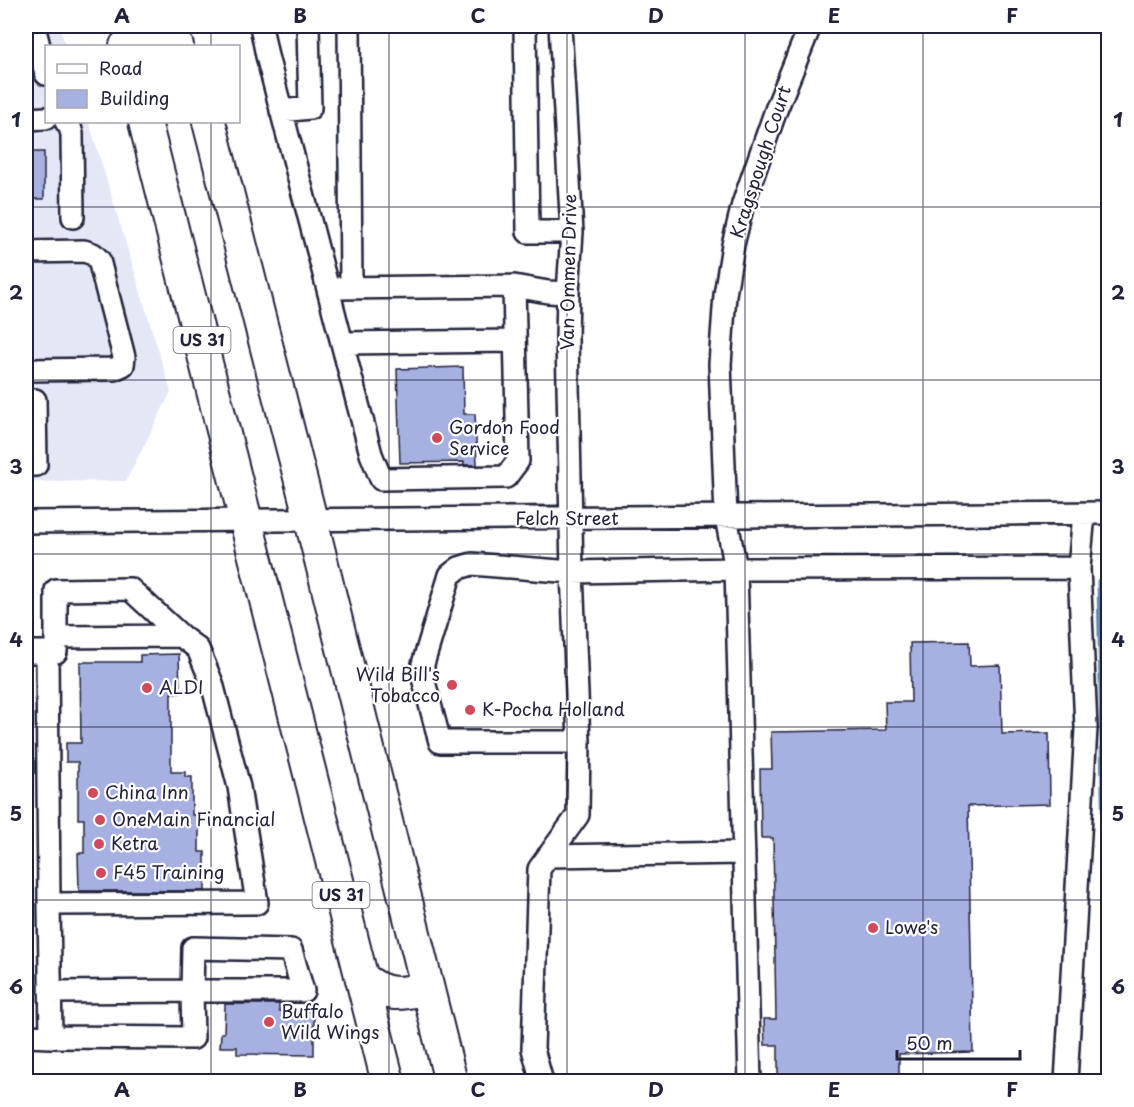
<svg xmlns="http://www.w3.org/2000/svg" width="1134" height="1107" viewBox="0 0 1134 1107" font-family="'Playpen Sans',sans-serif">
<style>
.built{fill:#e4e8f6}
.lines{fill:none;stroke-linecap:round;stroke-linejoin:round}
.stream{stroke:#6689aa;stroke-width:5}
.building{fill:#a6b1e1;stroke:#22223b;stroke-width:1.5}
.minor-casing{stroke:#22223b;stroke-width:26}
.highway-casing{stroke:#22223b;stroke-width:36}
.minor{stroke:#fff;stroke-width:21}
.highway{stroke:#fff;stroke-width:32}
.grid{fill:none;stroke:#22223b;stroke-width:1.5;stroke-opacity:0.55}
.poi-dot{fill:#d1495b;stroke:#fff;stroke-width:2}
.labels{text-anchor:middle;stroke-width:4.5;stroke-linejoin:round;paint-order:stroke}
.shield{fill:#fff;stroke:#646476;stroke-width:1.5}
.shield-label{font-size:16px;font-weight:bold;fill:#22223b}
.street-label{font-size:18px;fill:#22223b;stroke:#fff}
.poi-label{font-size:18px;fill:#22223b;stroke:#fff;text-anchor:start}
.neatline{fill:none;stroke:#22223b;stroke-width:2}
.grid-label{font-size:20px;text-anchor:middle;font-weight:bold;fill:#22223b}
</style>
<rect width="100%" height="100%" fill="#fff"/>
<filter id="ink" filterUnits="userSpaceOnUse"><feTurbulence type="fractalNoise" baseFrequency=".0167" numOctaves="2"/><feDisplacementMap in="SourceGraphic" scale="12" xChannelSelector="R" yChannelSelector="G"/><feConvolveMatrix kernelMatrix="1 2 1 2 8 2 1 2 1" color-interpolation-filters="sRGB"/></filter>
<g filter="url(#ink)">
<path class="built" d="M26,26H59L66,46H46V122H89L171,392L126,481L26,482Z"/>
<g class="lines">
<path class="stream" d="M1108,575L1099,581L1108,1055"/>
</g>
<path class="building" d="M26,152H44V199H26Z
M463,367L464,414H475L477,465H464V462L400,463L397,369Z
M969,642L970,666L1000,665L1002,734L1049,733L1050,804L968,806L973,1052L899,1054V1082H778V1045H765L764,1019H776L773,838H761L760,769H772L771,732L886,730L885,702H911L910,643Z
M179,654L180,693H171V772H185V777H192V815H199V852H205V891H79L78,853H84V819H78V762H66V743H81L80,662H140V655Z
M225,1004H279V1011H314V1055L237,1054V1047H220L221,1033H224Z"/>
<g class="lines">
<defs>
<path id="minor" d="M34,26L46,74
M261,26L267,56L371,454L381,479L506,477L518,461L514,286
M349,26L351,288
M525,26L528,232H572
M281,111L310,108L308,26
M26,119L46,118
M66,122L70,127L72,134L73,217
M26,252L84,251L93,254L99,260L124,357L123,365L114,369L26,370
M338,288L514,286L548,292L568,293
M342,343L515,341
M26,400H35L36,465H26
M26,522L1108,513
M56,637L181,636
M26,652H56V590L130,589L181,636L198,649L212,683L239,787L257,903L49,904L47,652
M579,742H440L423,678V664L450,575L459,568L472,564L572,572L736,569L726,517L720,364L725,295L733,245L743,204L776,110L810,26
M548,856L744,853
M50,992L192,991L193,948L291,950L303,991H192L193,1038L51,1037
M26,1036L51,1037L49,904
M542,1082L533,1049L539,869L578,815L579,742L572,572L567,338L568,293L572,232L560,26
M750,1082L736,569L1079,568L1084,514
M1066,1082L1086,728L1079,568"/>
<path id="highway" d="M126,46C145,39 159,35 177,46
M145,122C228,441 308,761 388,1082
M209,122L311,520L451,1082
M362,978C385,997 400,995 427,988"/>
</defs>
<use href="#minor" class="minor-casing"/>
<use href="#highway" class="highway-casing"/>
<use href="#minor" class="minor"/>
<use href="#highway" class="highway"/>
</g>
</g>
<path class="grid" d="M211,26V46M389,26V1082M567,26V1082M745,26V1082M923,26V1082M211,122V1082M26,207H1108M26,380H1108M26,554H1108M26,727H1108M26,900H1108"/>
<g class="poi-dot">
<circle cx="437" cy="438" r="6"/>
<circle cx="452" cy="685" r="6"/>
<circle cx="147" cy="688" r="6"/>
<circle cx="470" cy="710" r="6"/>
<circle cx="93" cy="793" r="6"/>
<circle cx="100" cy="820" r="6"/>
<circle cx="99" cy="844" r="6"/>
<circle cx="101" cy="873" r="6"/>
<circle cx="873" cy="928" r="6"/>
<circle cx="269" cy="1022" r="6"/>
</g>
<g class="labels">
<g class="shield">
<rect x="173.5" y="327" width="57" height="26" rx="4.5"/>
<rect x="312.5" y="882" width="57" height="26" rx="4.5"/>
</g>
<g class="shield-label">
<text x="202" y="346">US 31</text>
<text x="341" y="901">US 31</text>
</g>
<g class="street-label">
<text transform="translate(761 162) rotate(-72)" y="6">Kragspough Court</text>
<text transform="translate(569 272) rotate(-89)" y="6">Van Ommen Drive</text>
<text x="567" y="525">Felch Street</text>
</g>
<g class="poi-label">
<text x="449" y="434">Gordon Food<tspan x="449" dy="21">Service</tspan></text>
<text x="440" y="681" text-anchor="end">Wild Bill's<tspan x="440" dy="21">Tobacco</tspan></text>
<text x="159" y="694">ALDI</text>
<text x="482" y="716">K-Pocha Holland</text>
<text x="105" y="799">China Inn</text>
<text x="112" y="826">OneMain Financial</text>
<text x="111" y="850">Ketra</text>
<text x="113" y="879">F45 Training</text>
<text x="885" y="934">Lowe's</text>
<text x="281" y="1018">Buffalo<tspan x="281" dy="21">Wild Wings</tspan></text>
</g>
</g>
<rect width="1134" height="1107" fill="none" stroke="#fff" stroke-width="66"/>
<rect x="45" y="45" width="195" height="78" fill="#ffffff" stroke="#a7a7b1" stroke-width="1.5"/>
<rect x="57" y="64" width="30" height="9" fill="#ffffff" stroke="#a7a7b1" stroke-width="1.5"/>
<text x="99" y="75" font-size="18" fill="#22223b">Road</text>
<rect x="57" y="90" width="30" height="18" fill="#a6b1e1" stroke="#a7a7b1" stroke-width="1.5"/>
<text x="99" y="105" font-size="18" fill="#22223b">Building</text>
<path d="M897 1050v9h123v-9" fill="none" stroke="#22223b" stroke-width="3"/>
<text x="906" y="1050" font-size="18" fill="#22223b" stroke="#ffffff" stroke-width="4.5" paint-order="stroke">50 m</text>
<rect x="33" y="33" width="1068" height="1041" class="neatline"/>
<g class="grid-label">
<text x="122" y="23">A</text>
<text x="300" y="23">B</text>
<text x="478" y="23">C</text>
<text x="656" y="23">D</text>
<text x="834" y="23">E</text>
<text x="1012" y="23">F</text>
<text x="16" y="127">1</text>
<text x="1118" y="127">1</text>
<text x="16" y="300">2</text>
<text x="1118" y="300">2</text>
<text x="16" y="474">3</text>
<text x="1118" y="474">3</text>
<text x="16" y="647">4</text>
<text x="1118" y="647">4</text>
<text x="16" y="821">5</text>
<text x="1118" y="821">5</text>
<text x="16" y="994">6</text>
<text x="1118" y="994">6</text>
<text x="122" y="1097">A</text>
<text x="300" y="1097">B</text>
<text x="478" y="1097">C</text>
<text x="656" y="1097">D</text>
<text x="834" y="1097">E</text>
<text x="1012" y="1097">F</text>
</g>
</svg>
